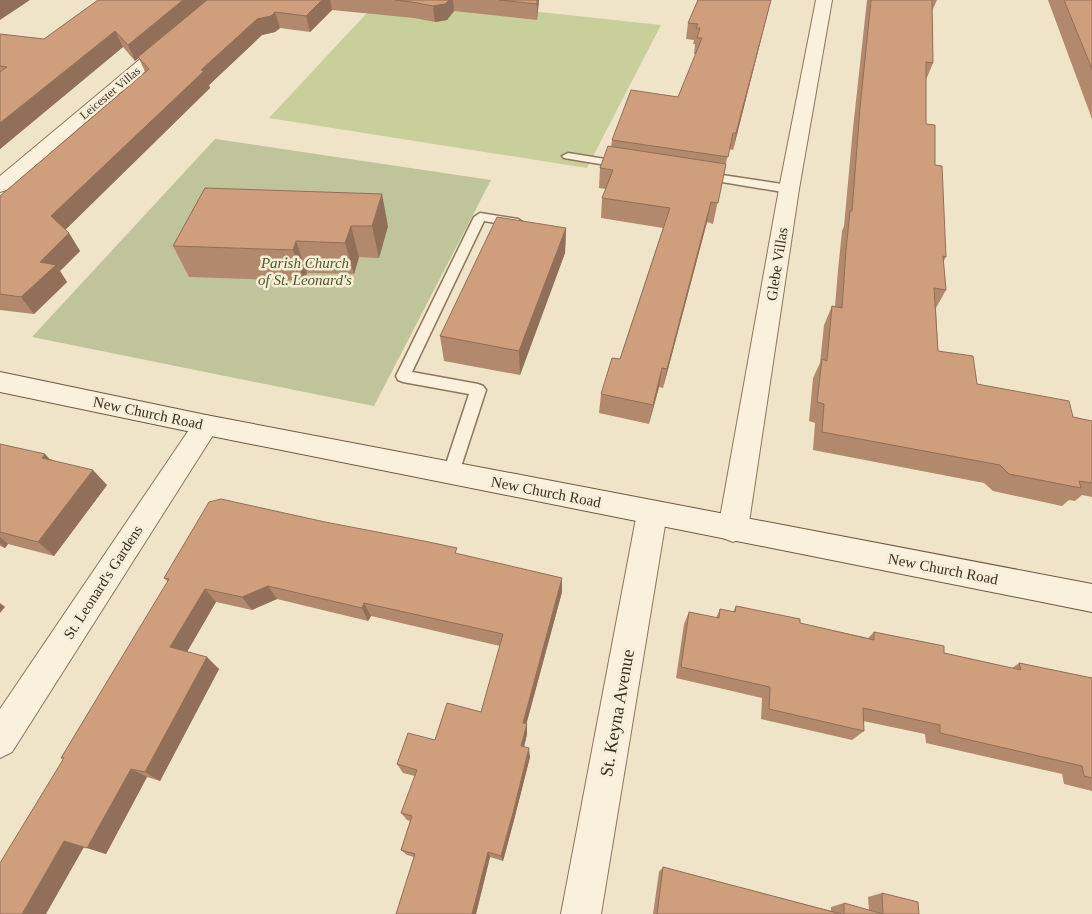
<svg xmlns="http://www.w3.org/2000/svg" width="1092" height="914" viewBox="0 0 1092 914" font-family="'Times New Roman',serif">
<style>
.green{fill:#c9cf9b}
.cemetery{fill:#bfc49a}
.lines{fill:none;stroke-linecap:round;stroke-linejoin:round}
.service-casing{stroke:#8d765c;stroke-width:3}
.minor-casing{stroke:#8d765c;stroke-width:2}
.secondary-casing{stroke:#6f573f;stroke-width:2}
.service{fill:#faf1dc;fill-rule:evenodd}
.minor{fill:#faf1dc;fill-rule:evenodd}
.secondary{fill:#faf1dc;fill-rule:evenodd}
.wall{fill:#b2896c}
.shaded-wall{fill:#916f58}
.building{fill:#cf9f7d;stroke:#916f58}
.labels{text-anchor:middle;stroke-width:5;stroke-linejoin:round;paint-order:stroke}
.far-street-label{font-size:12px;fill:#3d2e20;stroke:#f7eed8}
.park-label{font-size:15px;font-style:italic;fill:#4d5a26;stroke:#f7eed8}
.street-label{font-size:15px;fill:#3d2e20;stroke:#f7eed8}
.near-street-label{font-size:18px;fill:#3d2e20;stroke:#f7eed8}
</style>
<rect width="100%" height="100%" fill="#f0e4c8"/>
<path class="green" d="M379,0H429L661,25L587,168L269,118Z"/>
<path class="cemetery" d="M215,139L491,180L374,406L32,337Z"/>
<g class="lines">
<defs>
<path id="service" d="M568,153L624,162L630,165L624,168L564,158L562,156Z
M702,172L789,185L795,189L789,193L698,178L696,176Z
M480,213L518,219L524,223L518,227L484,221L412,372L478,384L483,386L486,390L459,473L457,478L451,480L445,478L443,473L469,394L403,382L398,380L396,376L474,217Z"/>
<path id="minor" d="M211,0H228L7,190L0,192V176Z
M816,0H832L799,189L748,529L743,538L733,542L723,538L718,529L779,189Z
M206,415L215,418L219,425L215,432L12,752L0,758V709L197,418Z
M652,501L662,504L667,513L601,914H561L637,513L642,504Z"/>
<path id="secondary" d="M0,372L206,415L1092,584V612L206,435L0,392Z"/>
</defs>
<use href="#service" class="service-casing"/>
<use href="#minor" class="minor-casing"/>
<use href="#secondary" class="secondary-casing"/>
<use href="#service" class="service"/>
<use href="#minor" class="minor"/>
<use href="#secondary" class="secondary"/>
</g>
<path class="wall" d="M98,0H539L537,20L454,11L447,20L435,22L414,18L332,10L310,32L280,28L275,32L262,35L209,85L210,88L65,230L69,233L80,251L60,271L67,282L34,314L0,310V196L145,72L139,58L135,61L123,47L0,149V34L44,39Z
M698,0H771L733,150L729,149L713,224L707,222L663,388L659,387L649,424L599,413L601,394L620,359L663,228L601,218L602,198L606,189L599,188L600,168L611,147L612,140L678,97L696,54H694L695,44H693L694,40L686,39L688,23Z
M867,0H937L932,11L933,63L926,80V124L935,165L946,257L943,262L946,290L936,308L938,351L977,384L1073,417L1092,421V497L1082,495L1075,501L1069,500L1062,506L993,491L984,483L813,450L815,423L809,421L813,378L820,363L824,325L832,306H835L838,270L842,231L844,226L853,128Z
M1048,0H1092V119Z
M205,188L388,226L379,258L359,257L354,274L307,273L304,281L189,277L173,246Z
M566,228L565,253L520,375L444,361L440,336Z
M0,444L50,459L107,485L54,556L8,544L5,548L0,546Z
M458,554L562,592L526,724L527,734L524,747L530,757L514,820L503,861L490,857L476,914H396L414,857L407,855L401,850L410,821L407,820L401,813L415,776L403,773L397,764L481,712L500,646L371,616L368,621L277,599L252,610L216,602L187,651L219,669L160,781L147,777L106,854L84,847L64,759L61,758L168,582L164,578Z
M736,606L800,623L868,638L874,632L944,653L1012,668L1019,663L1092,678V791L1064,784L1062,774L926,743L925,734L863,721L864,731L852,740L761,719L762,698L676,678L684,624L689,612L716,618L720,609L733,612Z
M663,867L831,911V907L844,903L869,910L868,897L882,893L919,914H653L659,872Z"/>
<path class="shaded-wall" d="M0,0H30L0,20Z
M183,0H208L135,61L128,45Z
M322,0H330L332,10L310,32L306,16Z
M449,0H453L454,11L447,20L435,22L433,6Z
M537,0H539L537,20Z
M771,0L733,150L736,133Z
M275,12L280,28L275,32L262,35L209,85L210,88L62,233L51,216L201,70L257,19Z
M115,31L123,47L0,149V123Z
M382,194L388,226L379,258L372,226Z
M711,202L707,222L663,388L667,369Z
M351,226L359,257L354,274L345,243Z
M566,228L565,253L520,375L519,351Z
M69,233L80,251L60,271L67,282L34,314L21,297L40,262Z
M296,241L307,273L304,281L293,250Z
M662,368L659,387L649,424L653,405Z
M45,454L60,470L42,458Z
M93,470L107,485L54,556L38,542Z
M0,537L8,544L5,548L0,543Z
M562,578V592L524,733L523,723Z
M268,586L277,599L252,610L242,597Z
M205,589L216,602L183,659L170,647Z
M0,603L5,607L0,613Z
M364,603L371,616L368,621L362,608Z
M207,657L219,669L160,781L145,772Z
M527,724V734L522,755L521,746Z
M529,748L530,757L514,820L503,861L501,856Z
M131,769L147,777L106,854L87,848Z
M64,841L84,847L46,914H22Z
M488,852L490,857L476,914H472Z"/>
<path class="building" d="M98,0H183L128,45L115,31L0,123V72L7,67L0,66V34L44,39Z
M207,0H322L306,16L275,12L271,16L257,19L201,70L204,71L51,216L69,233L40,262L56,265L21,297L0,294V196L149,69L138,57Z
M395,0H449L445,4L433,6L412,2Z
M499,0H537V4Z
M698,0H771L736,133H733L728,157L612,140L631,90L678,97L702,38H697L700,28H696L698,24L688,23Z
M871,0H932L933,63L926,62V124L935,125V165L942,166L946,257L943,256L946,290L934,288L938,351L973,356L977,384L1069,401L1073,417L1092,421V483L1079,481L1081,488L1009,474L1000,465L822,432L824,404L817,402L822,359L827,361L832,306L842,308L846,250L850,211H852L860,108Z
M1064,0H1092V69Z
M608,146L726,164L718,203L711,202L667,369L662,368L653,405L601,394L612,358L620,359L670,208L602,198L613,170L600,168Z
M205,188L382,194L372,226H351L345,243L296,241L293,250L173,246Z
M497,217L566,228L519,351L440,336Z
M0,444L45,454L42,458L93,470L38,542L0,532Z
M221,499L325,522L424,541L457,548L455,553L562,578L523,723L527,724L521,746L529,748L513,813L501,856L488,852L472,914H396L415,854L401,850L412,816L401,813L417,770L397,764L408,733L435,740L447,703L481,712L503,634L364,603L362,608L268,586L242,597L205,589L170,647L207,657L145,772L131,769L87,848L64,841L22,914H0V863L64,758H61L169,579L164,578L209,502Z
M736,606L800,619V623L874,640V632L944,646V653L1021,670L1019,663L1092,678V778L1084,776L1082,766L940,733V725L863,708L864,731L769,709L770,687L681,667L689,612L719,618L720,609L735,612Z
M663,867L841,914H657Z
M882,893L918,902L919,914H844V903L883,914Z"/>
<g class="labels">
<g class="far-street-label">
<text transform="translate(110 93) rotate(-40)" y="4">Leicester Villas</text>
</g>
<g class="park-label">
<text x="305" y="268">Parish Church<tspan x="305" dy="17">of St. Leonard's</tspan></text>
</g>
<g class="street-label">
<text transform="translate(777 264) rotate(-81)" y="5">Glebe Villas</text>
<text transform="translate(148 413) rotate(12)" y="5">New Church Road</text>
<text transform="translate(546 492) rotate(11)" y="5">New Church Road</text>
<text transform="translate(943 569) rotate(11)" y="5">New Church Road</text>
<text transform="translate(103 582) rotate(-57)" y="5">St. Leonard's Gardens</text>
</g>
<g class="near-street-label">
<text transform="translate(617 713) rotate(-80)" y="6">St. Keyna Avenue</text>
</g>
</g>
</svg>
